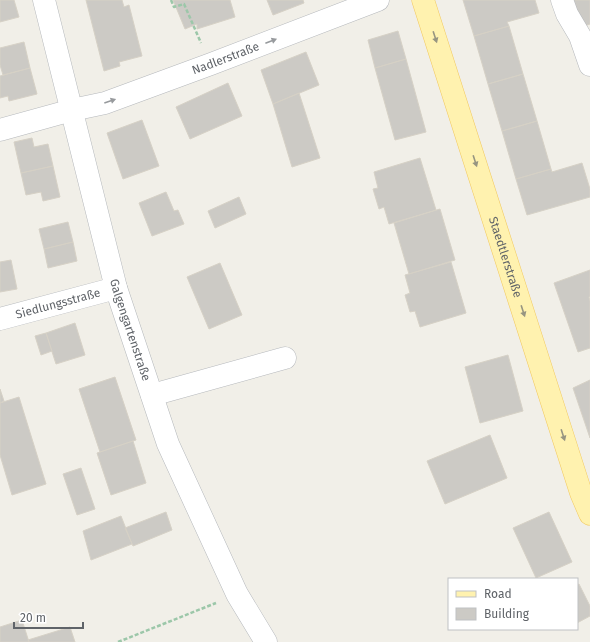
<svg xmlns="http://www.w3.org/2000/svg" width="590" height="642" viewBox="0 0 590 642" font-family="'Fira Sans',sans-serif">
<style>
.building{fill:#cccac5;stroke:#d6d1c6}
.lines{fill:none;stroke-linecap:round;stroke-linejoin:round}
.minor-casing{stroke:#b5b8bc;stroke-width:23}
.major-casing{stroke:#f2c960;stroke-width:23}
.path{stroke:#9cc7a9;stroke-width:2.5;stroke-dasharray:4 2;stroke-linecap:butt}
.minor{stroke:#fff;stroke-width:22}
.major{stroke:#fff2af;stroke-width:22}
.oneway{fill:#979581}
.oneway2{fill:#979a9d}
.labels{text-anchor:middle;stroke-width:3;stroke-linejoin:round;paint-order:stroke}
.street-label{font-size:12px;fill:#5f6368;stroke:#fff}
</style>
<rect width="100%" height="100%" fill="#f1efe8"/>
<path class="building" d="M0,0H14L19,17L0,22Z
M86,0H122L124,7L129,5L142,56L119,62L120,66L104,71Z
M173,0H230L235,17L197,29V24L185,29Z
M267,0H303L304,3L273,15Z
M463,0H535L539,13L507,22L509,26L474,36Z
M573,0H590V24L582,27Z
M509,26L523,74L488,84L474,36Z
M398,31L406,59L375,68L368,40Z
M24,42L30,68L3,75L0,65V48Z
M306,52L319,85L273,104L261,70Z
M406,59L426,132L395,140L375,68Z
M30,68L37,94L9,101L8,96L0,98V76Z
M523,74L537,121L502,131L488,84Z
M228,83L242,116L190,139L176,107Z
M299,93L320,158L292,167L273,104Z
M142,120L159,166L123,179L107,133Z
M537,121L551,169L516,179L502,131Z
M32,138L34,147L48,144L53,166L21,173L14,142Z
M420,158L436,210L389,224L384,207L379,209L373,189L378,188L374,172Z
M582,163L590,189V197L527,215L516,179L551,169L552,172Z
M53,166L60,197L43,201L41,192L26,195L21,173Z
M166,192L174,211L178,210L184,224L152,236L139,203Z
M239,197L246,214L215,228L208,211Z
M440,209L455,260L409,274L394,223Z
M68,222L73,242L44,249L39,229Z
M73,242L77,261L48,268L44,249Z
M11,260L17,289L0,292V262Z
M451,262L466,313L420,327L415,311L410,312L405,295L410,293L405,275Z
M220,263L242,315L209,329L187,277Z
M590,270V296L589,297L590,301V348L578,352L554,283Z
M75,323L85,355L56,364L46,333Z
M46,333L52,351L41,355L35,336Z
M508,355L523,411L480,423L465,367Z
M115,377L136,440L100,452L79,389Z
M590,380V438L573,388Z
M0,389L4,401L0,403Z
M19,397L46,484L12,495L0,455V403Z
M490,435L507,478L445,504L427,461Z
M133,441L146,483L111,495L97,453Z
M81,468L95,509L77,515L63,474Z
M166,512L172,530L133,546L125,528Z
M549,512L572,562L536,578L513,528Z
M121,516L132,544L91,560L83,531Z
M579,584L590,606V616L577,623V585Z
M22,620L29,642H0V627Z
M70,627L75,642H29L28,640Z"/>
<g class="lines">
<defs>
<g id="minor">
<path id="s1" d="M44,0L116,288L168,444L237,594L266,642"/>
<path d="M562,0L567,14L580,36L590,65"/>
<path id="s2" d="M0,130L72,110L105,103L211,64L378,0"/>
<path id="s3" d="M0,319L116,288"/>
<path d="M152,395L285,358"/>
</g>
<g id="major">
<path id="s4" d="M423,0L581,493L590,514"/>
</g>
</defs>
<use href="#minor" class="minor-casing"/>
<use href="#major" class="major-casing"/>
<path class="path" d="M171,0L174,7L184,4L201,43
M118,642L216,603"/>
<use href="#minor" class="minor"/>
<use href="#major" class="major"/>
</g>
<defs><path id="oneway-solid" d="M-6-.8H1V-3.2L6.5 0L1 3.2V.8H-6Z"/></defs>
<g class="oneway">
<use href="#oneway-solid" transform="translate(435 37) rotate(72)"/>
<use href="#oneway-solid" transform="translate(475 161) rotate(72)"/>
<use href="#oneway-solid" transform="translate(523 311) rotate(72)"/>
<use href="#oneway-solid" transform="translate(563 435) rotate(72)"/>
</g>
<g class="oneway2">
<use href="#oneway-solid" transform="translate(271 41) rotate(-21)"/>
<use href="#oneway-solid" transform="translate(110 101) rotate(-19)"/>
</g>
<g class="labels">
<g class="street-label">
<text dy="4" stroke="none"><textPath href="#s2" startOffset="237">Nadlerstraße</textPath></text>
<text dy="4" stroke="none"><textPath href="#s4" startOffset="270">Staedtlerstraße</textPath></text>
<text dy="4" stroke="none"><textPath href="#s3" startOffset="60">Siedlungsstraße</textPath></text>
<text dy="4" stroke="none"><textPath href="#s1" startOffset="341">Galgengartenstraße</textPath></text>
</g>
</g>
<rect x="448" y="578" width="130" height="52" fill="#ffffff" stroke="#bfc1c3"/>
<rect x="456" y="591" width="20" height="6" fill="#fff2af" stroke="#bfc1c3"/>
<text x="484" y="598" font-size="12" fill="#5f6368">Road</text>
<rect x="456" y="608" width="20" height="12" fill="#cccac5" stroke="#bfc1c3"/>
<text x="484" y="618" font-size="12" fill="#5f6368">Building</text>
<path d="M14 622v6h69v-6" fill="none" stroke="#5f6368" stroke-width="2"/>
<text x="20" y="622" font-size="12" fill="#5f6368" stroke="#ffffff" stroke-width="3" paint-order="stroke">20 m</text>
</svg>
